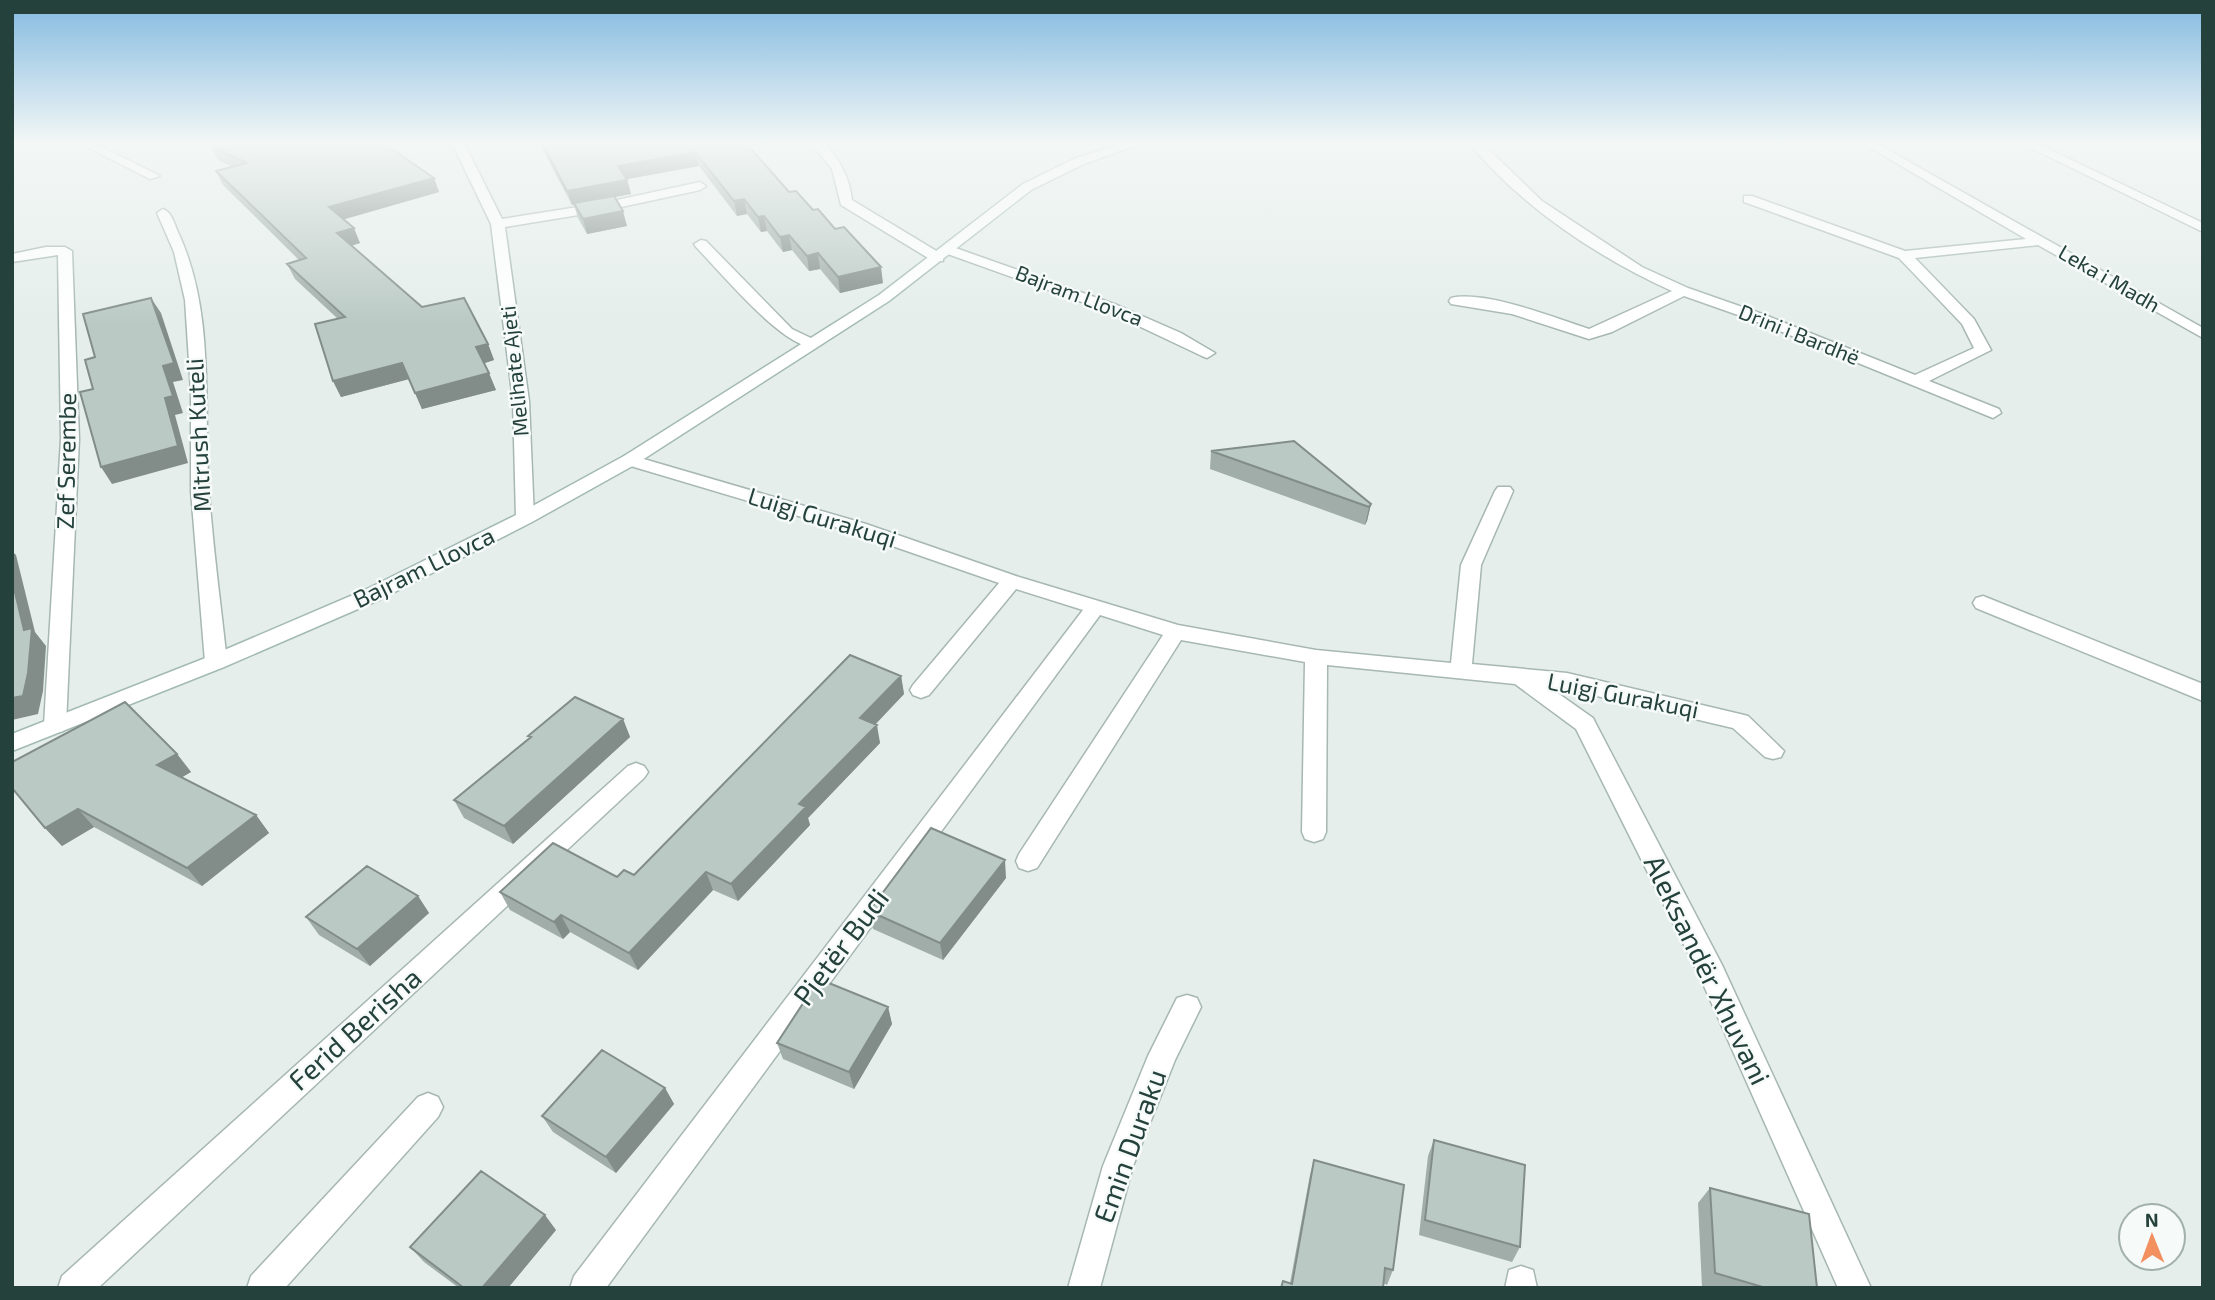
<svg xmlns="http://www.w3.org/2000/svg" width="2215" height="1300" viewBox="0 0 2215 1300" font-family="'Exo 2',sans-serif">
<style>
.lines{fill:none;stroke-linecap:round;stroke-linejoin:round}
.street-casing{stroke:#a7b7b3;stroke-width:3}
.secondary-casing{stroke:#a3bab4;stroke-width:3}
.street{fill:#fff;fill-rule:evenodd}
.secondary{fill:#fff;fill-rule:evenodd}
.wall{fill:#a0ada9}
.shaded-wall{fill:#828d89}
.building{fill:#bac9c4;stroke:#828d89;stroke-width:2}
.labels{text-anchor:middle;stroke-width:5;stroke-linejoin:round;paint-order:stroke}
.far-street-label{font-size:21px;fill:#24413b;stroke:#f6faf9}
.street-label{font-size:24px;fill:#24413b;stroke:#f6faf9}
.near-street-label{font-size:28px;fill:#24413b;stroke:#f6faf9}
</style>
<rect width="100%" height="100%" fill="#e5eeeb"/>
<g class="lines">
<defs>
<path id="street" d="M79,143H94L160,176L150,179Z
M452,143H464L502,219L603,203L700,182L706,186L700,190L603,211L505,227L529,401L534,518L525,524L516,518L513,401L491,224Z
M811,143H824C840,160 849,176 852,200L943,255V261H933L841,205L832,169Z
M1469,143H1482L1542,201L1642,267L1688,288L1765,315L1915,375L1974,348L1962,324L1899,258L1744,202V196H1752L1905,251L2026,239L1862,143H1876L2203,328V338L2038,245L1915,258L1974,319L1991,350L1929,381L1999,409L2001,413L1993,418L1755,321L1684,296L1612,332L1589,339L1512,314L1451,304L1449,301L1451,298C1485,290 1555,318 1589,329L1672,291C1597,257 1522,207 1469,143Z
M2021,143H2036L2203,223V232Z
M163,209C171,212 174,222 177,230C216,311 203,405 209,492C213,549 221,606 227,662L224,667L216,669L208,667L205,662L191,491V392L185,300L174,252L157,213Z
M701,240L706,241L792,329L815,340L818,343L815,346C787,353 717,268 696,247L694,244Z
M947,245L1117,305L1181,333L1215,353L1207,358L1202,356L1107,311L942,252L940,249Z
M46,247H65L72,251L79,439L66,725L63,731L55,733L47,731L44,725L61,439L58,255L12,262V254Z
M630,455L866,524L1019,577L1178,625L1316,650L1451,663L1461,565L1495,491L1498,487H1510L1513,491L1481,565L1472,664L1567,673L1740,714L1748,716L1784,751L1781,757L1773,759L1765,757L1733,728L1567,689L1549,687L1593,718L1596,724L1722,965L1871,1288H1838L1700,977L1576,729L1515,684L1327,665L1326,832L1323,839L1314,842L1305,839L1302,832L1305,662L1181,640L1037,868L1028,871L1019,868L1016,861L1019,854L1163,635L1100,615L606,1288H570L574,1276L1083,610L1016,589L929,695L921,698L913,695L910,690L913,685L999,583L852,532L624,464L621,460L624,456Z
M1983,596L2203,684V701L1976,608L1973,603L1976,598Z
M636,763L644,766L648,772L644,778L98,1288H58L62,1276L628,766Z
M1187,995L1197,998L1201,1007L1175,1060L1133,1166L1100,1288H1068L1103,1166L1148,1056L1177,998Z
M428,1093L438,1097L443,1107L438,1117L285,1288H247L251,1276L418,1097Z
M1521,1266L1533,1270L1537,1288H1505L1509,1270Z"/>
<path id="secondary" d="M1124,143H1142L1084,164L1031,190L889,301L636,464L532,522L381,599L224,667L12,751V734L208,657L367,589L518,514L624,456L879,295L1023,184L1076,158Z"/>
</defs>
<use href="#street" class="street-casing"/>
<use href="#secondary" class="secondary-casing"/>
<use href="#street" class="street"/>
<use href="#secondary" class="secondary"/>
</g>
<path class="wall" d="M539,143H746L789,192L813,210L883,283L840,293L820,269L809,271L792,250L783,252L767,231L761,232L747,214L737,216L699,166L627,179L631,194L615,197L627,226L587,234L578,218L574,205H572Z
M211,146L434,178L439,192L343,219L360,243L351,246L422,307L488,344L494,360L484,363L496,390L422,409L409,379L341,397L333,381L338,319L295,279L287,264L299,260L223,185L216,171L232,167L218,160Z
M1211,451L1371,504L1367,521L1365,525L1210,469Z
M901,676L904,694L875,725L880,743L808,818L810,825L738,901L713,890L638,970L570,932L563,939L510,910L500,892L634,875Z
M623,719L630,737L513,844L464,818L454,800L530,738L528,736Z
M177,754L191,772L182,777L256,815L269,833L202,886L94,827L62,846L45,828Z
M1006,878L943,960L873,929L869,911Z
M418,896L429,913L370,966L319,935L306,917Z
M888,1007L892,1024L854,1089L783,1059L777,1043Z
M665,1088L674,1104L616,1173L553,1132L542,1116Z
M1434,1140L1520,1247L1512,1262L1419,1235L1428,1156Z
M1314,1160L1393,1270L1387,1285L1383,1283H1290L1310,1175Z
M1710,1188L1817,1288L1702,1287L1698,1203Z
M556,1230L508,1288H459L424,1262L410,1247Z"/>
<path class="shaded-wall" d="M695,152L699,166L622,180L618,166Z
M434,178L439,192L335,222L329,207Z
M627,180L631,194L572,205L567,191Z
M744,199L747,214L737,216L734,201Z
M623,211L627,226L587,234L583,219Z
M764,216L767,231L761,232L758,217Z
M354,228L360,243L343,248L337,233Z
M789,235L792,250L783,252L780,237Z
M818,253L820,269L809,271L807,256Z
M881,267L883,283L840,293L838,277Z
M151,298L161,313L183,380L173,382L183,413L175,415L188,463L112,484L101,467L165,398L163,366Z
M488,344L494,360L482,364L476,347Z
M402,363L409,379L341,397L333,381Z
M489,373L496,390L422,409L415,393Z
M1371,504L1367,521L1365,525L1369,507Z
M12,551L16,555L35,632L46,646L43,691L38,714L12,720V698L24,630L12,580Z
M901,676L904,694L864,736L860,718Z
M623,719L630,737L513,844L504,826Z
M877,725L880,743L808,818L810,825L738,901L731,884L799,804Z
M177,754L191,772L172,783L157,765Z
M78,809L94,827L62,846L45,828Z
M256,815L269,833L202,886L187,868Z
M1005,860L1006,878L943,960L940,943Z
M706,872L713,890L638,970L629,953Z
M418,896L429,913L370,966L357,949Z
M561,915L570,932L563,939L554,922Z
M888,1007L892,1024L854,1089L849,1072Z
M665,1088L674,1104L616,1173L606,1157Z
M545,1215L556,1230L508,1288H482Z"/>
<path class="building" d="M222,143H383L434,178L329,207L354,228L337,233L422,307L464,298L488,344L476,347L489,373L415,393L402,363L333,381L315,324L345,317L287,264L306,258L216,171L247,163L211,146Z
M542,143H746L789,192L796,191L813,210L818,209L835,229L844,227L881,267L838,277L818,253L807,256L789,235L780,237L764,216L758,217L744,199L734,201L695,152L618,166L627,180L567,191Z
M614,196L623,211L583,219L574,203Z
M151,298L174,363L163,366L173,396L165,398L178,446L101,467L80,392L93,389L85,360L95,357L83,314Z
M1294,441L1371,504L1369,507L1211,451Z
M12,580L24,630L32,628L28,673L23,696L12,698Z
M850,655L901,676L860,718L877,725L799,804L806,807L731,884L706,872L629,953L561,915L554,922L500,892L553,843L617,877L624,870L634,875Z
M575,697L623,719L504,826L454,800L531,737L528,736Z
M125,702L177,754L157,765L256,815L187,868L78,809L45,828L12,788V762Z
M931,828L1005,860L940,943L869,911Z
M367,866L418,896L357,949L306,917Z
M819,979L888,1007L849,1072L777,1043Z
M602,1050L665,1088L606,1157L542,1116Z
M1434,1140L1525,1165L1520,1247L1425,1220Z
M1314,1160L1404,1185L1393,1270L1385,1268L1383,1288H1281L1283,1281L1292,1284Z
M481,1171L545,1215L482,1288H464L410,1247Z
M1710,1188L1809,1214L1817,1288H1766L1715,1273Z"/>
<linearGradient id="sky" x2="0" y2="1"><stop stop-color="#83bae0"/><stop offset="0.44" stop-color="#f3f7f6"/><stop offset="1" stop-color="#f3f7f6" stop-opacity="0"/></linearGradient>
<rect width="2215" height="325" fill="url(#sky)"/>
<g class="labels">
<g class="far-street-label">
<text transform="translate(2109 279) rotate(30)" y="7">Leka i Madh</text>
<text transform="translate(1079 296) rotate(21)" y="7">Bajram Llovca</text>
<text transform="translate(1799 335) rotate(22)" y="7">Drini i Bardhë</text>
<text transform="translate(515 371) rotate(-96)" y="7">Melihate Ajeti</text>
</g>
<g class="street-label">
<text transform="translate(199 435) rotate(-93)" y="8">Mitrush Kuteli</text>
<text transform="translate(67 461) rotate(-89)" y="8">Zef Serembe</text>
<text transform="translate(822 518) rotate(17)" y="8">Luigj Gurakuqi</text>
<text transform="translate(424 568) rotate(-26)" y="8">Bajram Llovca</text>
<text transform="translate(1623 696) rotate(11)" y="8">Luigj Gurakuqi</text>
</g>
<g class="near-street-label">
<text transform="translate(841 947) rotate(-53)" y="10">Pjetër Budi</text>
<text transform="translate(1707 970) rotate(64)" y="10">Aleksandër Xhuvani</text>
<text transform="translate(355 1029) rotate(-42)" y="10">Ferid Berisha</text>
<text transform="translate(1130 1146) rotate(-70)" y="10">Emin Duraku</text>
</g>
</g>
<rect width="2215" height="1300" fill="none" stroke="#24413b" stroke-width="28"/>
<g transform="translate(2152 1237) rotate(359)"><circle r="33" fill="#f6faf9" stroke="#a2b0ad" stroke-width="2"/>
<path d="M0-5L12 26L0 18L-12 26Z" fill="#f2905f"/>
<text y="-10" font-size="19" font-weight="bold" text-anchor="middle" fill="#24413b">N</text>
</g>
</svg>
